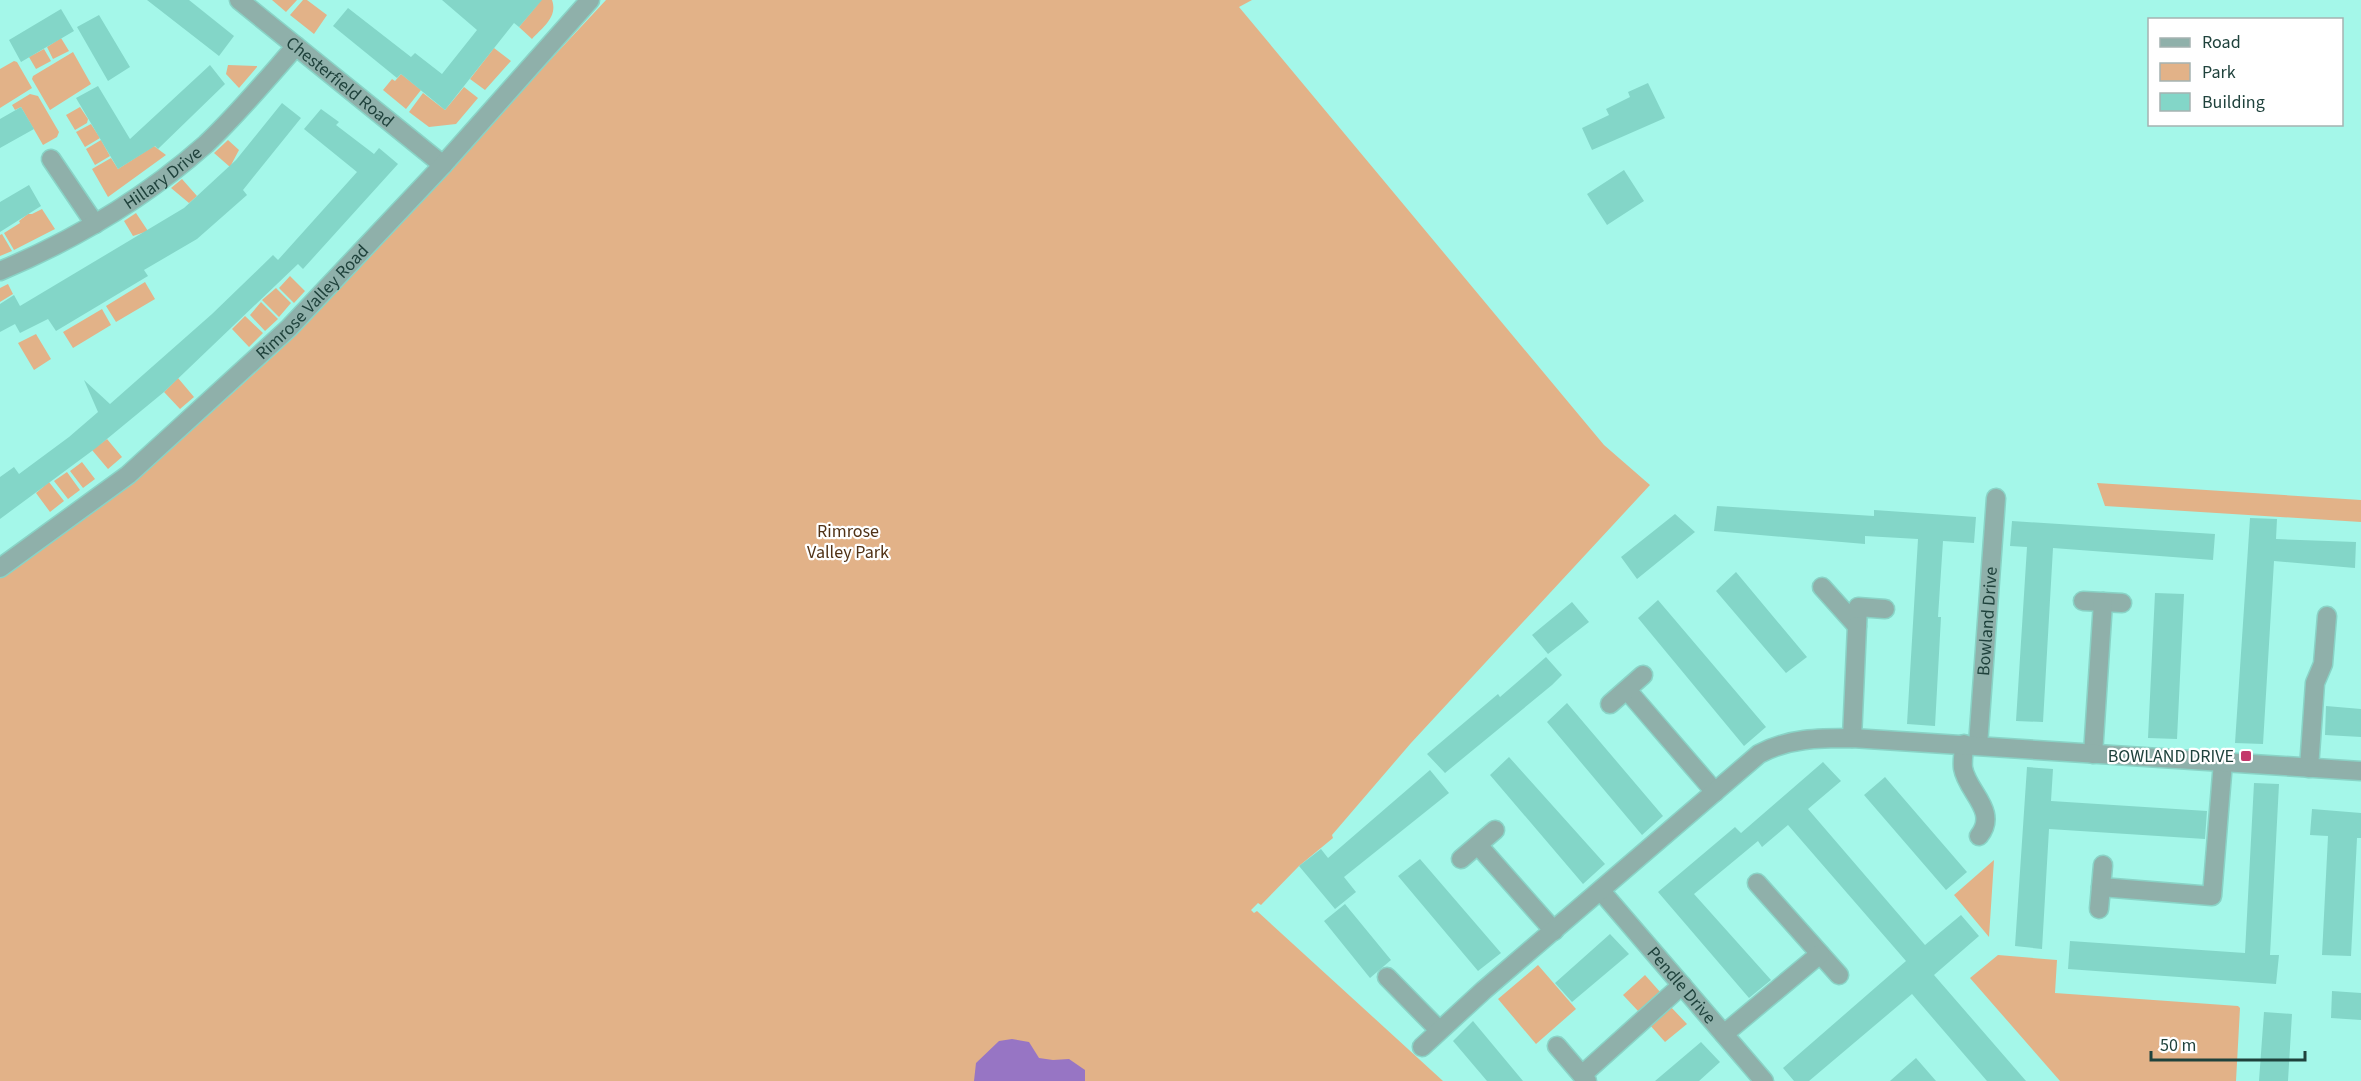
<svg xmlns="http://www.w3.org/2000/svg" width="2361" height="1081" viewBox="0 0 2361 1081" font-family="'Source Sans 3',sans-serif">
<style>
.green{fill:#e2b288}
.water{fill:#9775c4}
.building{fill:#83d6c8}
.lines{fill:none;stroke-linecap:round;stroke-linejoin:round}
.minor-casing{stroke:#89d3c6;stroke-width:21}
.minor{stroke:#8fb0aa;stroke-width:18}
.poi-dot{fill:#c3386b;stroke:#fff;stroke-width:2}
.labels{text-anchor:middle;stroke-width:4.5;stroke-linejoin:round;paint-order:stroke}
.street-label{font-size:18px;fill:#1f423c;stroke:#fff}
.park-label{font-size:18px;fill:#503216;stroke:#fff}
.poi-label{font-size:18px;fill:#1f423c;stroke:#fff;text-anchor:end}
</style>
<rect width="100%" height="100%" fill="#a4f7e9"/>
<path class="green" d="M272,0H297L286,12Z
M303,0H307L327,15L314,34L290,15Z
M536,0H552C558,17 543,27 532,39L519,27L539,3Z
M606,0H1252L1239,7L1604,445L1650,485L1411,743L1332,835L1333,838L1299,866L1261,905L1258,903L1251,910L1254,913L1257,911L1443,1081H0V576L103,503L193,429L278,352Z
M61,38L69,51L53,59L47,47Z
M494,48L511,61L485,90L470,79Z
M44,49L51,61L36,69L29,57Z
M73,52L91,84L50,110L32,79L33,76Z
M14,61L17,62L32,88L0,108V69Z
M228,65L257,66V67L239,88L226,74Z
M401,74L421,90L406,109L383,90L392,79L395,81Z
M464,87L478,98L456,124L429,127L409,112L423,93L445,110Z
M30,94L38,96L59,132L57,137L43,145L21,107L15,110L12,105Z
M80,107L88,119L87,123L75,130L66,115Z
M91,124L100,138L85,147L76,132Z
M101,140L110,156L95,165L86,149Z
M228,140L239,150L230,167L214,153Z
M154,146L166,155L108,197L92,169L111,158L118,169Z
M182,179L197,196L189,203L171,188Z
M42,209L55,229L14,250L4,233L20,223L19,221L28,214H32Z
M136,213L148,231L133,236L124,221Z
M2,234L12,251L0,256V235Z
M290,276L305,291L294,303L279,288Z
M145,282L155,299L116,322L106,306Z
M8,284L13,294L0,302V288Z
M276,288L291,303L279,317L262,300Z
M261,302L278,319L265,331L250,315Z
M102,309L111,325L73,348L63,332Z
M245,316L263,333L249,347L232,329Z
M36,334L51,359L34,370L18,343Z
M178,378L194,397L180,409L164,392Z
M107,439L122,457L108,469L92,450Z
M82,462L95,479L83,488L70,471Z
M67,472L80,490L68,499L54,481Z
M49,482L64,501L50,512L36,493Z
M2097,483L2361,500V522L2105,506Z
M1994,860L1989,937L1954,895Z
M1998,955L2057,960L2055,993L2238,1006L2240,1008L2236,1081H2060L1970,978Z
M1538,965L1576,1009L1536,1044L1498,999Z
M1645,975L1661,993L1639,1012L1623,995Z
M1670,1006L1687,1024L1665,1042L1649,1024Z"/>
<path class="water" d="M1012,1039L1029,1042L1039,1058L1053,1060L1069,1059L1085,1070V1081H974L976,1063L999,1041Z"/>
<path class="building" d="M147,0H189L234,36L219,56Z
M442,0H542L519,27L514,23L445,110L401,74L397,78L333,26L348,8L411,57L415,53L442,74L477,30Z
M61,9L74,31L21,62L9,40Z
M99,15L130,67L108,81L77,27Z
M210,65L225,84L158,149L155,146L118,169L76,98L98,86L130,139Z
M1648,83L1665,118L1592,150L1582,128L1609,115L1606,109L1630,97L1628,92Z
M282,103L301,118L243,190L247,195L197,239L144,270L148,276L56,331L48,319L20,333L15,324L0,332V304L14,295L20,306L184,208L236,160Z
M21,107L34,129L0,148V119Z
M321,109L339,122L336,125L374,154L379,148L398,164L303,269L298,264L164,392L96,448L0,519V477L14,467L19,474L69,437L98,412L84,380L110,404L212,314L273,255L278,260L357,172L304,129Z
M1624,170L1644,201L1607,225L1587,194Z
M29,185L41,206L0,232V202Z
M1717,506L1874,516V510L1976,517L1974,543L1943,541L1938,617H1941L1935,726L1907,724L1918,539L1865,536V544L1714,531Z
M1675,514L1695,532L1637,579L1621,557Z
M2250,518L2277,519L2276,539L2356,542L2355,568L2274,561L2263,744L2235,743Z
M2012,521L2215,534L2213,560L2053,548L2043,722L2016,721L2027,547L2010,546Z
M1736,572L1807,657L1786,673L1716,591Z
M2155,593L2184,594L2177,739L2148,738Z
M1658,600L1766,727L1744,746L1638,618Z
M1572,602L1589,622L1548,654L1532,635Z
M1546,657L1562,675L1552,685L1445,773L1427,754L1498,694L1500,697Z
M1567,703L1663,816L1642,835L1547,722Z
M2326,706L2361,709V737L2325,735Z
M1509,757L1605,864L1583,884L1490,775Z
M1823,762L1841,781L1808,809L1925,945L1961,915L1979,936L1934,975L2026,1081H1987L1912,994L1809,1081H1794L1783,1068L1906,961L1788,825L1762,847L1758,841L1694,894L1771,980L1749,998L1658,892L1735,827L1741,833Z
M2027,767L2053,769L2051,801L2207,811L2205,839L2049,829L2042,949L2015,946Z
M1430,770L1449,793L1344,877L1356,892L1335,909L1299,866L1321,849L1328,858Z
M1885,777L1967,872L1946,890L1864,795Z
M2254,783L2279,784L2270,955H2279L2276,984L2068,969L2070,941L2245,953Z
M2312,809L2361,813V838H2357L2351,956L2322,955L2328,836L2310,835Z
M1420,859L1501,953L1478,971L1398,876Z
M1345,904L1391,960L1370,978L1324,921Z
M1610,934L1629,954L1572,1002L1555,983Z
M2332,991L2361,993V1020L2331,1018Z
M2264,1012L2292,1014L2288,1081H2259Z
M1473,1021L1523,1081H1487L1453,1041Z
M1701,1042L1720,1062L1699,1081H1655Z
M1916,1058L1936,1081H1890L1908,1065Z"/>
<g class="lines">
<defs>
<g id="minor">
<path id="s1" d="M239,0L443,165"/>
<path d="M51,159L95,224"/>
<path id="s2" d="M0,271C74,240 146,197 206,144C238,114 267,79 296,46"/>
<path id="s3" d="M0,568L128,475L289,328L443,165L590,0"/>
<path d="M1822,587L1857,626L1858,607L1885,609"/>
<path d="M2083,601L2122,603"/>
<path d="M1627,690L1715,792"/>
<path d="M1610,704L1643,675"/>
<path d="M1852,738L1857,626"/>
<path d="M1964,744C1964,751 1962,761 1963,768C1967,792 1999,811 1979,836"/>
<path id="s4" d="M1978,745L1996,498"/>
<path d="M2093,754L2103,602"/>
<path d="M2309,768L2315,683L2323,664L2327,616"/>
<path d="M1478,845L1554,931"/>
<path d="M1461,859L1495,830"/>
<path d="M1757,883L1839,975"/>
<path d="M2101,887L2212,896L2223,762"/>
<path id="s5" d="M1601,891L1764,1081"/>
<path d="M2099,909L2103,865"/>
<path d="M1387,977L1439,1030"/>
<path d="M1724,1034L1820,954"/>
<path d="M1557,1046L1587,1081"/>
<path d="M1422,1047L1484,990L1759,754C1789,738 1819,738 1852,738L2361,771"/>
<path d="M1582,1075L1682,985"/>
</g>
</defs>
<use href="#minor" class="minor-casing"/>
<use href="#minor" class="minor"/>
</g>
<rect class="poi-dot" x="2240" y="750" width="12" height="12" rx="3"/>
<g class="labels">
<g class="street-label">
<text dy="6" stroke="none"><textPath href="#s1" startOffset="130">Chesterfield Road</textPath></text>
<text dy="6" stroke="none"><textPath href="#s2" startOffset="188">Hillary Drive</textPath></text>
<text dy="6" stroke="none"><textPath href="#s3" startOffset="411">Rimrose Valley Road</textPath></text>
<text dy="6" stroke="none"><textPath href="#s4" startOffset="124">Bowland Drive</textPath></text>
<text dy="6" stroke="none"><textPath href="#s5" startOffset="124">Pendle Drive</textPath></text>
</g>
<g class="park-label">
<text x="848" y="537">Rimrose<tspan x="848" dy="21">Valley Park</tspan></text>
</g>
<g class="poi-label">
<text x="2234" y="762">BOWLAND DRIVE</text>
</g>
</g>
<rect x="2148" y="18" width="195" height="108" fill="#ffffff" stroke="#a5b3b1" stroke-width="1.5"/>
<rect x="2160" y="38" width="30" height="9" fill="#8fb0aa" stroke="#a5b3b1" stroke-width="1.5"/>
<text x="2202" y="48" font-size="18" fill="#1f423c">Road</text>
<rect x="2160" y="63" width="30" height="18" fill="#e2b288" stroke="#a5b3b1" stroke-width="1.5"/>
<text x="2202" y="78" font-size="18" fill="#1f423c">Park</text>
<rect x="2160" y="93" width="30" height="18" fill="#83d6c8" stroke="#a5b3b1" stroke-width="1.5"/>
<text x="2202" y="108" font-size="18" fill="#1f423c">Building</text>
<path d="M2151 1051v9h154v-9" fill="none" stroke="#1f423c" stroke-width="3"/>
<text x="2160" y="1051" font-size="18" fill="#1f423c" stroke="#ffffff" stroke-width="4.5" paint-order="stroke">50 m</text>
</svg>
